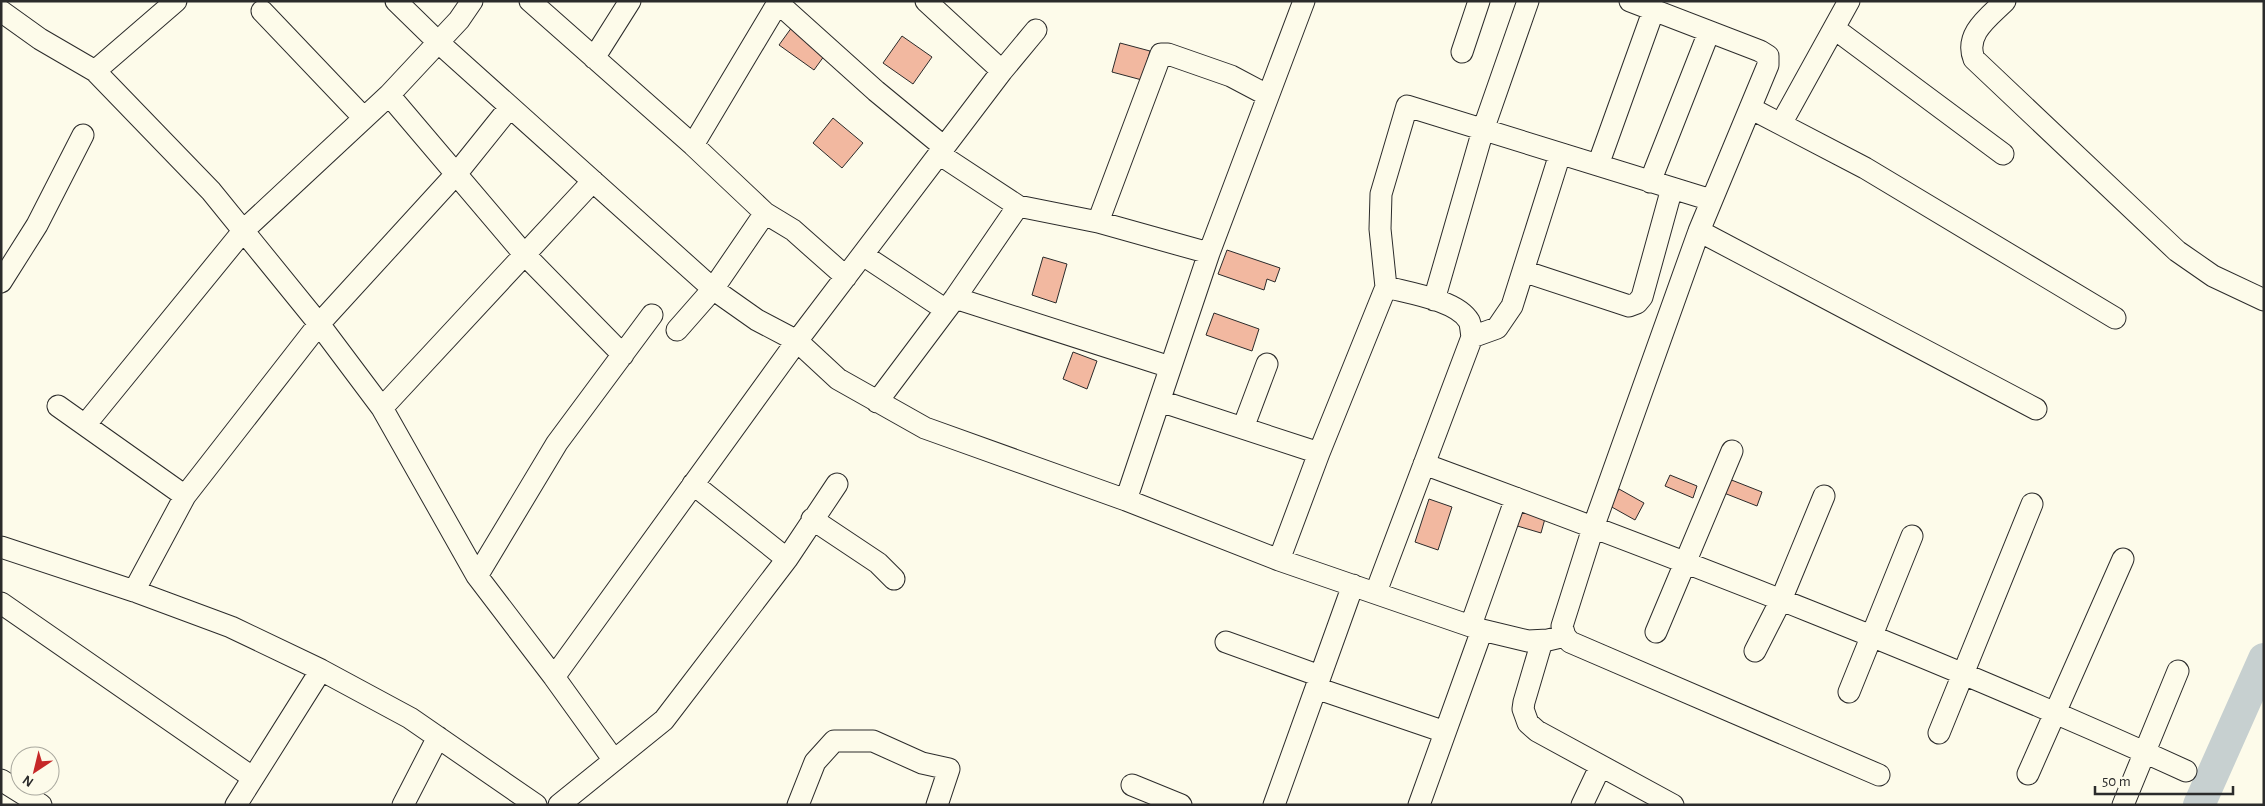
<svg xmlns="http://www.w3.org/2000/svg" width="2265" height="806" viewBox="0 0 2265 806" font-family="'Alegreya Sans',sans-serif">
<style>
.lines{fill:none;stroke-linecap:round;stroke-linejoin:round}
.river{stroke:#c7d0d0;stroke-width:32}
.building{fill:#f2b8a0;stroke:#2b2b2b}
.minor-casing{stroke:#2b2b2b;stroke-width:23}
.minor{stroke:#fdfbea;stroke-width:21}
</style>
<rect width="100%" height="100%" fill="#fdfbea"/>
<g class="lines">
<path class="river" d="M2199,805L2264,659"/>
</g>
<path class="building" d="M792,27L827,52L814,70L779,45Z
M902,36L932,57L913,84L883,63Z
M1120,43L1150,51L1142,80L1112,72Z
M833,118L863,143L842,168L813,143Z
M1227,250L1280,268L1275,282L1267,279L1264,290L1218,274Z
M1043,257L1067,264L1056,303L1032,295Z
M1214,313L1259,329L1252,351L1206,335Z
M1073,352L1097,361L1087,389L1063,379Z
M1670,475L1697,486L1693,498L1665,486Z
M1729,479L1762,492L1757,506L1724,493Z
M1619,489L1644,503L1635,520L1610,506Z
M1429,499L1452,507L1438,550L1415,542Z
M1519,507L1546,515L1541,533L1514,525Z"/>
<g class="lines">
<defs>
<path id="minor" d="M176,1L95,71L211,191L319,324L382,408L477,576L554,677L613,759
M396,1L439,43L713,289L757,320L797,341L838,379L925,428L1126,500L1279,560L1482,630L1528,641L1548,640L1565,636
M530,1L693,145L765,213L713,289L677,330
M926,1L1002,71
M1630,1L1760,51L1768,56V65L1699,231L1593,528L1562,626L1565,636L1570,642L1879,775
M2005,1C1989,17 1964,34 1974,59L2177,251L2213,276L2264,300
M778,3L876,91L944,147
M1,11L40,39L95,71
M262,11L363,117
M1835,29L2003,154
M1462,52L1479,1
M594,58L630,1
M389,95L524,254L623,355
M1750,108L1865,168L2115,318
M1781,124L1849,1
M693,145L779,1
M939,154L1018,206L1098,222L1209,253
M1598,165L1654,9
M1650,182L1709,32
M765,213L793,230L846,277
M1098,222L1161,54H1168L1231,76L1267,95
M1699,231L2036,409
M863,255L946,310
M1523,271L1629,306L1637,303L1642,297L1672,188
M1,282L37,225L83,135
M1386,287L1380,229L1381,194L1407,106L1711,200
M955,298L1170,367
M1434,300L1483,130L1528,1
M1472,337L1497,328L1512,306L1560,154
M1160,401L1319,453
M877,402L955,298L1018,206
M58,406L185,496L134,591
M382,408L593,181
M85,425L244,230L389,95L459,20L472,1
M1243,428L1267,364
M1424,464C1681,559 1938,658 2186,771
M693,484L787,559
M185,496L319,324L457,173L510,107
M1126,500L1209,253L1304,1
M812,519L878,563L894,579
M1,547L134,591L231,627L321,670L410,718L536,805
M1279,560L1319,453L1386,287C1408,293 1457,300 1469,321C1471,325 1471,332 1472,337L1376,592
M477,576L557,443L652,315
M1,603L252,777
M1471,625L1516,498
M1656,632L1732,451
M1542,641L1524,702L1523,709L1528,723L1537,731L1673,805
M1226,642L1320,676
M1755,651L1781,600L1824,496
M554,677L797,341L1002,71L1036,30
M1316,688L1445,732
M1849,692L1912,536
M1939,733L2032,504
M2028,774L2123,559
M1,780L41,805
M1132,785L1181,805
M236,805L321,670
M403,805L438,737
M559,805L664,720L787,559L837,484
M798,805L815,762L834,741H873L922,763L949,769L937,805
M1274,805L1353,585
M1419,805L1482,630
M1582,805L1600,767
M2123,805L2178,671"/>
</defs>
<use href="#minor" class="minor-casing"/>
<use href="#minor" class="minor"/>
</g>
<rect width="2265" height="806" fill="none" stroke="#2b2b2b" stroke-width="5"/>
<g transform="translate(35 771) rotate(215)"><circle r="24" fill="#fdfbea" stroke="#a9a89e"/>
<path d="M0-4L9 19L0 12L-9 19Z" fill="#c62828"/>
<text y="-8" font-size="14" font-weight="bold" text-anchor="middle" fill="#2b2b2b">N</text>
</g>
<path d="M2095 786v8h138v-8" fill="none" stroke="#2b2b2b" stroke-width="2.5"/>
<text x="2102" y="786" font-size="15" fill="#2b2b2b" stroke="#fdfbea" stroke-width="4" paint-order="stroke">50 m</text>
</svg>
